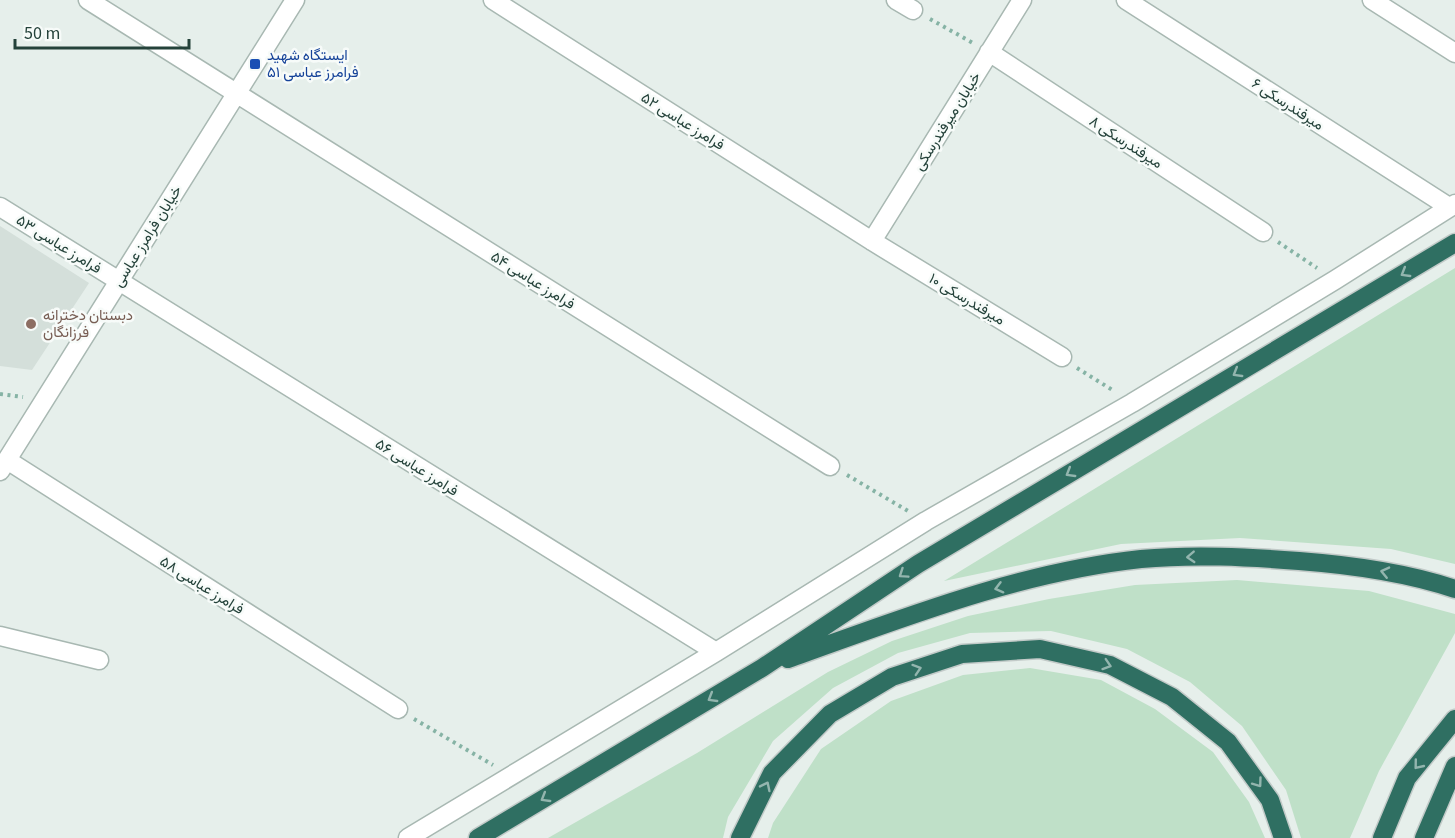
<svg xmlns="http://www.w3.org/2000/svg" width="1455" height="838" viewBox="0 0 1455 838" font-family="'Source Sans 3',Vazirmatn,sans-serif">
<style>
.built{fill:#d4dfda}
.green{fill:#bfe0c8}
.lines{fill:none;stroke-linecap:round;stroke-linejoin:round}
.minor-casing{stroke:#a8b8b2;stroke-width:21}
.highway-casing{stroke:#c2cac8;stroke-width:21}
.path{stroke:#86b3a5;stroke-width:4;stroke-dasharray:3 4.5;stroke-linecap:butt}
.minor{stroke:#fff;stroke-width:18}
.highway{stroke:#2f6f62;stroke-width:18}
.oneway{stroke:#93b5ae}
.transit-dot{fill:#1a4fb4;stroke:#f7fbf9;stroke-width:2}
.education-dot{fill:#8d6e63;stroke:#f7fbf9;stroke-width:2}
.labels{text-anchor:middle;stroke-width:5;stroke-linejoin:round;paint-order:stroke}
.transit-label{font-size:15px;fill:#164399;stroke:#f7fbf9;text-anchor:start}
.street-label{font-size:15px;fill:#24423a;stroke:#f7fbf9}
.education-label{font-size:15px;fill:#785e54;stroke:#f7fbf9;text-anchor:start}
</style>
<rect width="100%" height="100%" fill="#e6efeb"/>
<path class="built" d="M0,226L89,283L32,370L0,366Z"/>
<path class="green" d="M1455,268V564L1391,549L1240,538L1121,544L944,581Z
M1237,580L1369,591L1455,614V633L1379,771L1350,838H1301L1286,790L1242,726L1190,682L1127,649L1051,631L970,633L898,653L833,688L773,741L728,817L723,838H548L697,753L828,672L892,641L968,616L1049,599L1135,585Z
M1030,668L1101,680L1155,709L1213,752L1249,802L1265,838H768L773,823L821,749L891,701L963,675Z"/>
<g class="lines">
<defs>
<path id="minor" d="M88,0L830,466
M493,0L872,241L1062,357
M896,0L913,10
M1126,0L1449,207
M1372,0L1455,53
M989,52L1263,232
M0,207L716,652
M872,241L1022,0
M7,460L398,709
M0,471L295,0
M0,636L99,660
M408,838L716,652L926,521L1132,403L1335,280L1455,204"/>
<path id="highway" d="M788,659C903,618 1019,572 1141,559C1194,554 1246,557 1299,561C1352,565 1405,572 1455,589
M478,838L762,668L918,564L1455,243
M740,838L772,773L830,714L892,677L962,654L1040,649L1110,665L1172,697L1228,742L1270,800L1283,838
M1382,838L1407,778L1455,719
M1424,838L1455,766"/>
</defs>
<use href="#minor" class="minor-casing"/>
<use href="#highway" class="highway-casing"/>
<path class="path" d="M930,19L973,43
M1278,242L1317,268
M1077,368L1114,391
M0,394L23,397
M847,475L908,511
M414,719L493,765"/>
<use href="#minor" class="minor"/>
<use href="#highway" class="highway"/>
</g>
<defs><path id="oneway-chevron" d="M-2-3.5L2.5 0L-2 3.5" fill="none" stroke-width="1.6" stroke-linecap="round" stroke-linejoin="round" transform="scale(1.5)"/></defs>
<g class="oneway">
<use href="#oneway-chevron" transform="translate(1405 273) rotate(149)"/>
<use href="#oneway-chevron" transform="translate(1237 373) rotate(149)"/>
<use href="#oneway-chevron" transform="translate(1070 473) rotate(149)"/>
<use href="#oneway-chevron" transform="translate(1191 557) rotate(177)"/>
<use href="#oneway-chevron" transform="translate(1385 572) rotate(-167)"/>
<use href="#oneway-chevron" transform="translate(903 574) rotate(146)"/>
<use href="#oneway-chevron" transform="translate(999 588) rotate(165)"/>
<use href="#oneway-chevron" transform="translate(1107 665) rotate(18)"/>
<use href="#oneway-chevron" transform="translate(917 669) rotate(-18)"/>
<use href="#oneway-chevron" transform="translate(712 698) rotate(149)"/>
<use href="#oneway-chevron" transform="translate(1418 765) rotate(129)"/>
<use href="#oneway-chevron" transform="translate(1258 783) rotate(54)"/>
<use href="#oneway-chevron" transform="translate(766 786) rotate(-64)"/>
<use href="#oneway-chevron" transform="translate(545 798) rotate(149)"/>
</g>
<rect class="transit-dot" x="249" y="58" width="12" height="12" rx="3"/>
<circle class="education-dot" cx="31" cy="324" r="6"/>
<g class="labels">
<g class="transit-label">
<text x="267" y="60">ایستگاه شهید<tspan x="267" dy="17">فرامرز عباسی ۵۱</tspan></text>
</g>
<g class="street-label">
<text transform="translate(1288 104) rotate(33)" y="5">میرفندرسکی ۶</text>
<text transform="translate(683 121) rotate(32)" y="5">فرامرز عباسی ۵۲</text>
<text transform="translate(947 121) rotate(-58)" y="5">خیابان میرفندرسکی</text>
<text transform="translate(1126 142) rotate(33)" y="5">میرفندرسکی ۸</text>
<text transform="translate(147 236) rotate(-58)" y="5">خیابان فرامرز عباسی</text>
<text transform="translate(59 244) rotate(32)" y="5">فرامرز عباسی ۵۳</text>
<text transform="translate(533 280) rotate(32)" y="5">فرامرز عباسی ۵۴</text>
<text transform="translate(967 299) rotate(31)" y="5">میرفندرسکی ۱۰</text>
<text transform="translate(417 467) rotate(32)" y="5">فرامرز عباسی ۵۶</text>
<text transform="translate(202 585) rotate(32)" y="5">فرامرز عباسی ۵۸</text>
</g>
<g class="education-label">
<text x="43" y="320">دبستان دخترانه<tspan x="43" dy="17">فرزانگان</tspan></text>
</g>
</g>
<path d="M15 39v9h174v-9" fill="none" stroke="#24423a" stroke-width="3"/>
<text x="24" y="39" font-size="18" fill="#24423a" stroke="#f7fbf9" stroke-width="4.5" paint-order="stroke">50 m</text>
</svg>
